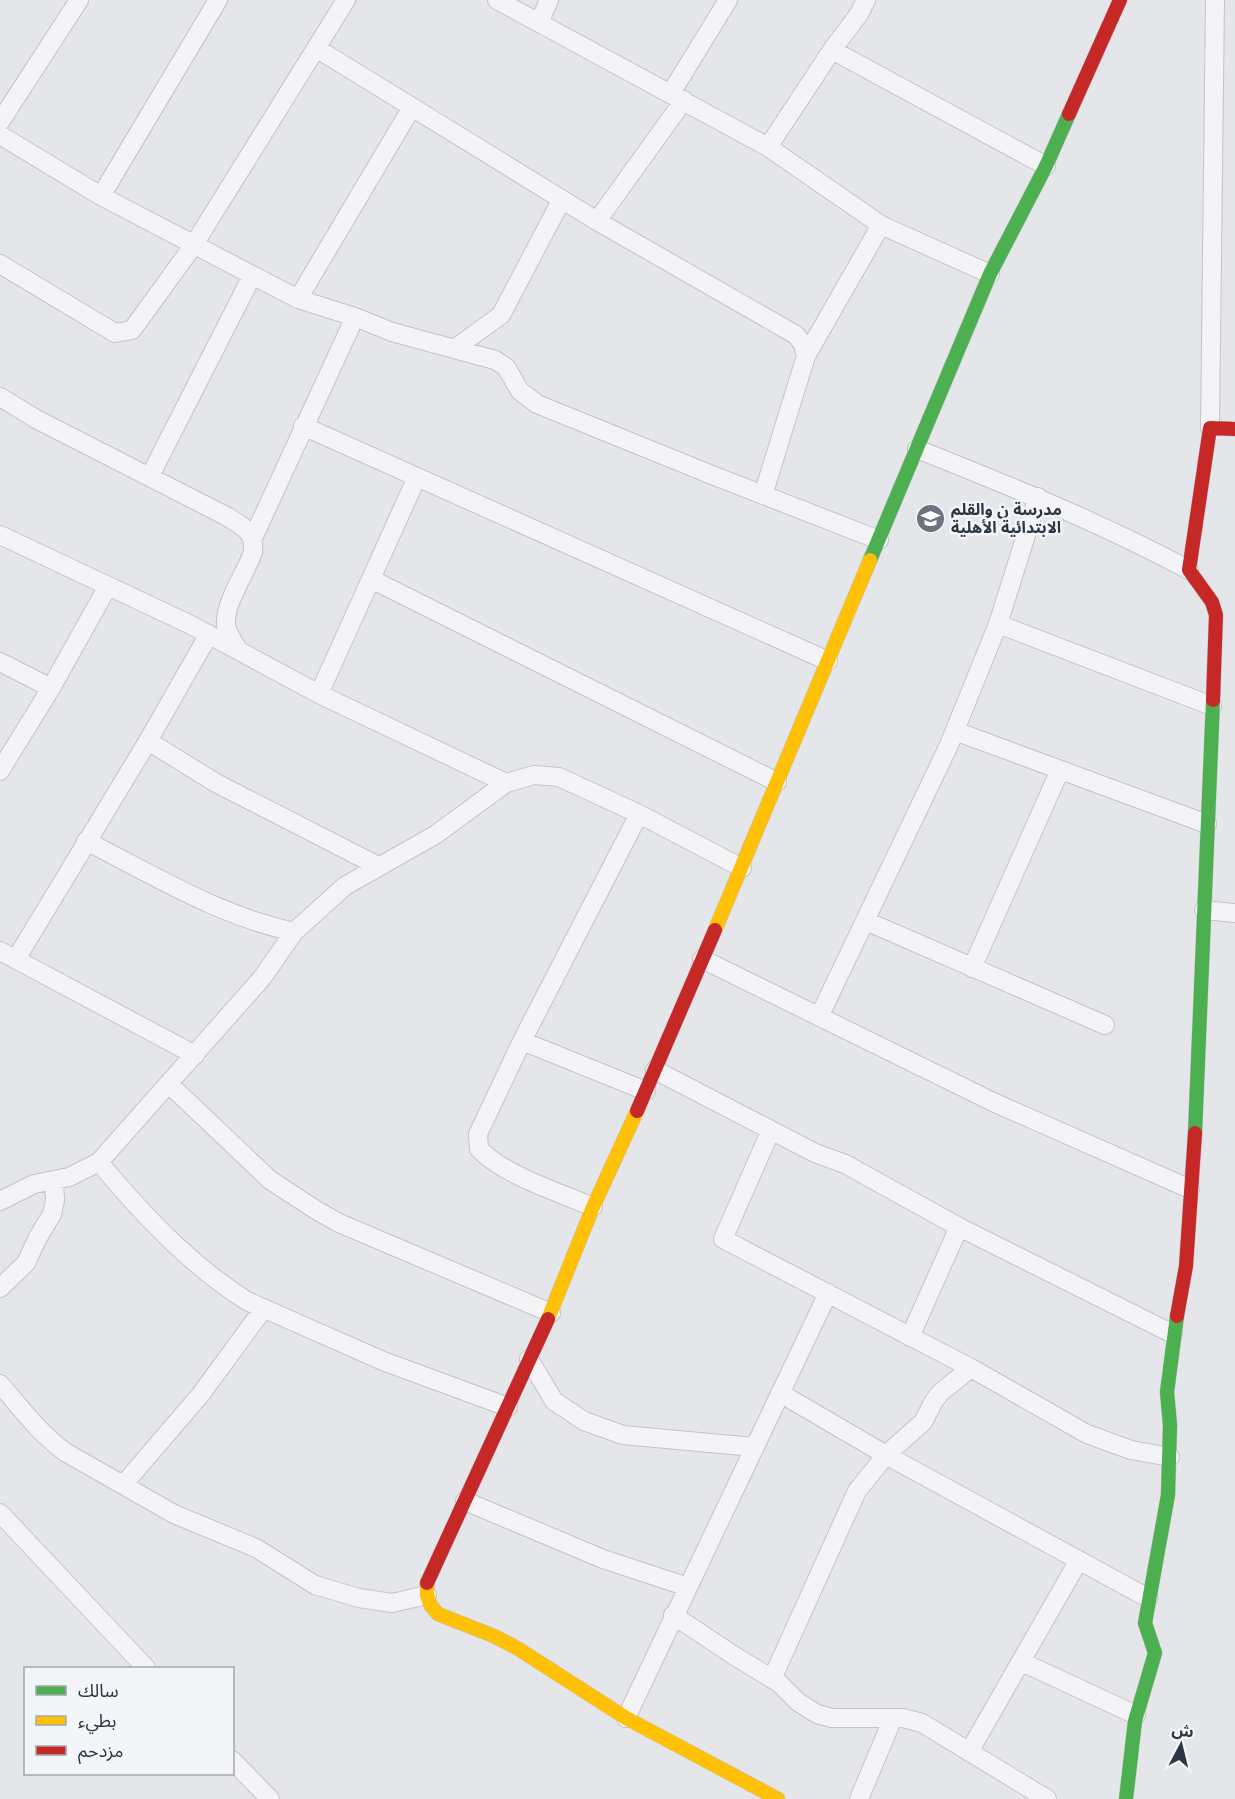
<svg xmlns="http://www.w3.org/2000/svg" width="1235" height="1799" viewBox="0 0 1235 1799" font-family="'Nunito Sans','Noto Sans Arabic',sans-serif">
<style>
.lines{fill:none;stroke-linecap:round;stroke-linejoin:round}
.street-casing{stroke:#c2c4c7;stroke-width:20}
.fast-casing{stroke:#c2c4c7;stroke-width:15}
.slow-casing{stroke:#c2c4c7;stroke-width:15}
.jam-casing{stroke:#c2c4c7;stroke-width:15}
.street{stroke:#f4f4f6;stroke-width:18}
.fast{stroke:#4caf50;stroke-width:14}
.slow{stroke:#ffc107;stroke-width:14}
.jam{stroke:#c62828;stroke-width:14}
.labels{text-anchor:middle;stroke-width:5;stroke-linejoin:round;paint-order:stroke}
.poi-label{font-size:16px;font-weight:bold;fill:#2c3542;stroke:#f3f5f8;text-anchor:start}
</style>
<rect width="100%" height="100%" fill="#e4e6e9"/>
<g class="lines">
<defs>
<path id="street" d="M497,0L768,147L881,225L990,274
M539,23L549,0
M316,48L597,221L796,335L803,344L806,356L763,495
M832,50L1046,166
M671,93L728,0
M0,122L79,0
M0,135L101,196L298,299L355,317L392,332L495,360L506,367L520,391L537,404L712,475L879,540
M768,147L832,50L859,14L866,0
M101,196L218,0
M597,221L684,100
M0,264L115,333L132,330L193,246L346,0
M298,299L412,107
M454,349L501,315L562,199
M806,356L881,225
M0,397L36,419L226,516C242,526 255,531 253,552C246,573 224,603 226,625C228,635 234,643 239,651
M303,426L828,661
M1210,428L1215,0
M917,449C1010,486 1101,523 1189,570
M150,476L252,276
M0,535L191,625L319,694L506,783
M253,538L355,317
M371,579L777,782
M998,624L1212,706
M0,662L51,688
M319,694L417,477
M955,731L1207,824
M148,741L216,783L378,866
M0,771L51,688L108,586
M86,841C153,875 220,916 294,932
M1204,910L1235,913
M866,921L1105,1025
M0,951L195,1055
M16,959L148,741L209,634
M702,959L993,1102L1190,1189
M972,968L1060,770
M819,1017L949,745L998,624L1038,497
M522,1041L646,1091
M655,1070L815,1153L845,1164L959,1227L910,1337
M169,1084L270,1180L316,1210L339,1223L551,1313
M771,1130L723,1239L971,1368L1087,1434L1131,1450L1170,1457
M99,1162C142,1214 190,1265 247,1301L383,1361L508,1407
M0,1201L34,1184L69,1177L99,1162L262,978L294,932L345,886L435,835L506,783L534,775L559,777L639,814L742,868
M593,1207C558,1192 504,1175 479,1149L478,1134L522,1041L639,814
M959,1227L1173,1334
M0,1288L26,1263L37,1239L52,1214L55,1200L54,1181
M529,1359L554,1401L584,1421L623,1435L754,1447
M0,1384C21,1408 39,1433 65,1452L174,1514L256,1548L315,1585L359,1598L392,1603L427,1595
M780,1393L886,1455L1148,1598
M123,1485L201,1394L264,1308
M465,1501L603,1559L688,1587
M0,1513L146,1668
M673,1615L733,1655L779,1683L798,1702L817,1714L832,1718H903L922,1723L1047,1799
M1022,1662L1136,1715
M772,1679L857,1491L886,1455L923,1422L934,1401L940,1393L971,1368
M626,1718L828,1293
M969,1752L1079,1560
M232,1760L270,1799
M859,1799L893,1718"/>
<path id="fast" d="M870,560L990,274L1046,166L1069,114
M1195,1133L1213,700
M1126,1799L1135,1721L1155,1653L1145,1623L1168,1495L1170,1425L1167,1392L1177,1316"/>
<path id="slow" d="M715,930L870,560
M548,1319L593,1207L637,1111
M427,1583V1595L431,1606L438,1614L494,1636L517,1648L626,1718L778,1799"/>
<path id="jam" d="M1069,114L1120,0
M1213,700L1216,615L1212,602L1189,570L1210,428L1235,429
M637,1111L715,930
M1177,1316L1186,1266L1195,1133
M427,1583L548,1319"/>
</defs>
<use href="#street" class="street-casing"/>
<use href="#fast" class="fast-casing"/>
<use href="#slow" class="slow-casing"/>
<use href="#jam" class="jam-casing"/>
<use href="#street" class="street"/>
<use href="#fast" class="fast"/>
<use href="#slow" class="slow"/>
<use href="#jam" class="jam"/>
</g>
<defs>
<symbol id="school-disc" viewBox="-11 -11 22 22"><circle r="9.5" fill="#6c737c" stroke="#f3f5f8"/><path d="M0-5L7-2L0 1L-7-2ZM-4 1L0 2.5L4 1V4Q0 6-4 4Z" fill="#fff"/></symbol>
</defs>
<g fill-rule="evenodd">
<use href="#school-disc" x="914" y="502" width="33" height="33"/>
</g>
<g class="labels">
<g class="poi-label">
<text x="951" y="515">مدرسة ن والقلم<tspan x="951" dy="18">الابتدائية الأهلية</tspan></text>
</g>
</g>
<rect x="24" y="1667" width="210" height="108" fill="#f3f5f8" stroke="#a3a8af" stroke-width="1.5"/>
<rect x="36" y="1686" width="30" height="9" fill="#4caf50" stroke="#a3a8af" stroke-width="1.5"/>
<text x="78" y="1697" font-size="18" fill="#2c3542">سالك</text>
<rect x="36" y="1716" width="30" height="9" fill="#ffc107" stroke="#a3a8af" stroke-width="1.5"/>
<text x="78" y="1727" font-size="18" fill="#2c3542">بطيء</text>
<rect x="36" y="1746" width="30" height="9" fill="#c62828" stroke="#a3a8af" stroke-width="1.5"/>
<text x="78" y="1757" font-size="18" fill="#2c3542">مزدحم</text>
<g transform="translate(1181 1745) rotate(7)" stroke="#f3f5f8" stroke-width="4.5" paint-order="stroke">
<path d="M0-4.5L10 22L0 15L-10 22Z" fill="#2c3542"/>
<text y="-9" font-size="16" font-weight="bold" text-anchor="middle" fill="#2c3542">ش</text>
</g>
</svg>
